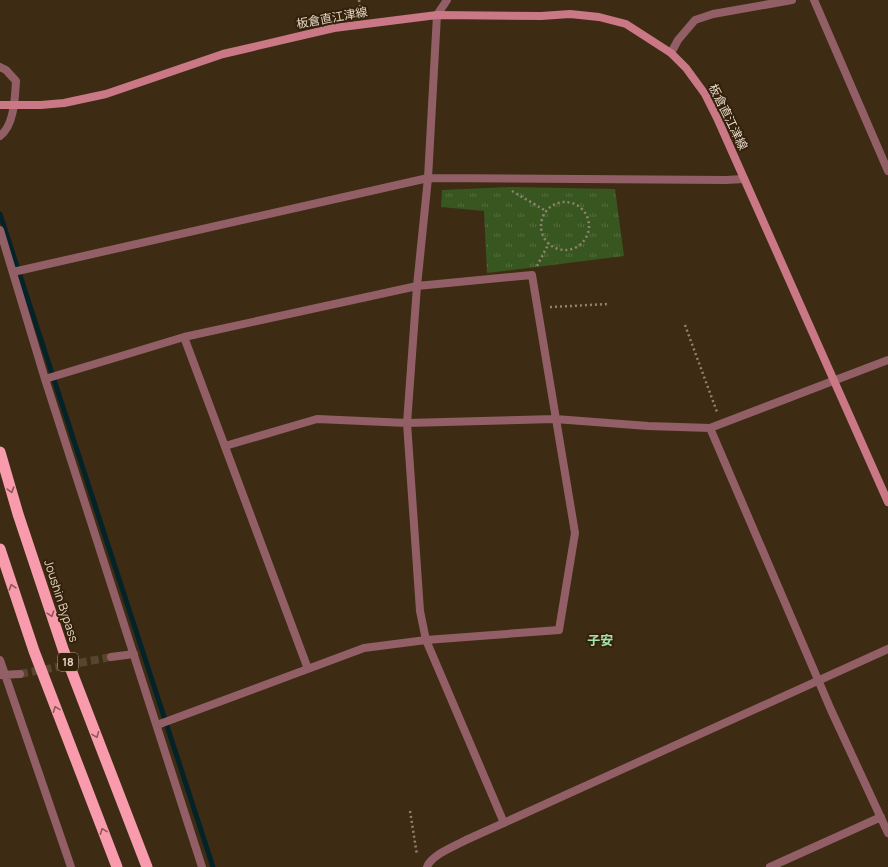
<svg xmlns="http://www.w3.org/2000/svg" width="888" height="867" viewBox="0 0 888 867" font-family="Manrope,'Noto Sans JP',sans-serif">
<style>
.park{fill:url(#park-tufts)}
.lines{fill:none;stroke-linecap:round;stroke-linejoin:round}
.stream{stroke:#042328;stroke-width:5}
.minor-tunnel{stroke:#57452f;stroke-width:8;stroke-dasharray:8 4;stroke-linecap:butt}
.path{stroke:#928270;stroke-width:2.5;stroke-dasharray:2 3;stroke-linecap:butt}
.minor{stroke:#935f67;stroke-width:8}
.tertiary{stroke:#935f67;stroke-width:8}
.secondary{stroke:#ca7886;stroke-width:8}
.trunk{stroke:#f89cad;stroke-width:11}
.oneway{stroke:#8c5853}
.labels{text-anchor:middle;stroke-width:4;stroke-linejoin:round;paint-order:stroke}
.shield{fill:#34210a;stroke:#aea090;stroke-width:1}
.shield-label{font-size:11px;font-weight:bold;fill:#e3d6c9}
.street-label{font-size:12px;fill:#e3d6c9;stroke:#34210a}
.neighbourhood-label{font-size:13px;font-weight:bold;fill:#a3e2aa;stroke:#34210a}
</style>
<defs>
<pattern id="park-tufts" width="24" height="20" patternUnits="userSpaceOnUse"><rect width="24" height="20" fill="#38561f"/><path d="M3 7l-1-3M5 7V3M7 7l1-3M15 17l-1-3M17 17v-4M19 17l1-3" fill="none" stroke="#556e3e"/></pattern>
</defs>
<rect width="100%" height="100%" fill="#3e2b14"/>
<path class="park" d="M511,187L615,189L624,256L487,273L484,211L441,207L442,190Z"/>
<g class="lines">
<path class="stream" d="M0,214L213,867"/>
<path class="minor-tunnel" d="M20,674L111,657"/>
<path class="path" d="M359,0L361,12
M512,191L546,211
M541 226a24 24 0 1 1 48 0a24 24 0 1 1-48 0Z
M537,266L549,243
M550,307L609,304
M685,325L717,412
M410,811L417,855"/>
<path class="minor" d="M814,0L888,171
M437,15L428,178L417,286L407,423L420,611L426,640L504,823
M671,53L678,40L695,20L713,14L792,0
M0,67L6,70L16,81C15,98 14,126 0,136
M0,230L45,379L202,867
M13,272L428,178L726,180L744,179
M184,337L308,669
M45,379L184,337L417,286L532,275L575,533L559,630L426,640L364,648L157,725
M710,428L831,710L888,833
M225,446L317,419L407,423L555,419L648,426L710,428L888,360
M111,657L134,654
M0,660L71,867
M1,675L20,674
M770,867L881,817"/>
<path class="tertiary" d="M437,15L447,0
M427,867C431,855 455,846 466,840L888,649"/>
<path class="secondary" d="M0,105H41L64,103L106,94L223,54L334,28L437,15L541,16L570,14L599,17L626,24L671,53L686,68L705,94L718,120L888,502"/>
<path class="trunk" d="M0,452L18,514L63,649L147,867
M0,549L34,651L117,867"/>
</g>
<defs><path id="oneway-chevron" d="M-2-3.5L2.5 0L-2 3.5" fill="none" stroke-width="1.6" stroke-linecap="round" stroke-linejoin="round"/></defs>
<g class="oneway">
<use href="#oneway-chevron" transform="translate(11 490) rotate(74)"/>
<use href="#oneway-chevron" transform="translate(12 587) rotate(-108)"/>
<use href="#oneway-chevron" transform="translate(51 614) rotate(72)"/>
<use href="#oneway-chevron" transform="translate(56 709) rotate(-111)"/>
<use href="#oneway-chevron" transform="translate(96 735) rotate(69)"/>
<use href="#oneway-chevron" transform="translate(103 831) rotate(-111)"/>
</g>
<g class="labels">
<rect class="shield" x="58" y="653" width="20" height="18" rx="3"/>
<g class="shield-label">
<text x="68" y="666">18</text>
</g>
<g class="street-label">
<text transform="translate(332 18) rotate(-10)" y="4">板倉直江津線</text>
<text transform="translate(728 117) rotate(64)" y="4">板倉直江津線</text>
<text transform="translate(61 601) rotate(72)" y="4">Joushin Bypass</text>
</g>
<g class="neighbourhood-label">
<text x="600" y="645">子安</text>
</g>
</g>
</svg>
